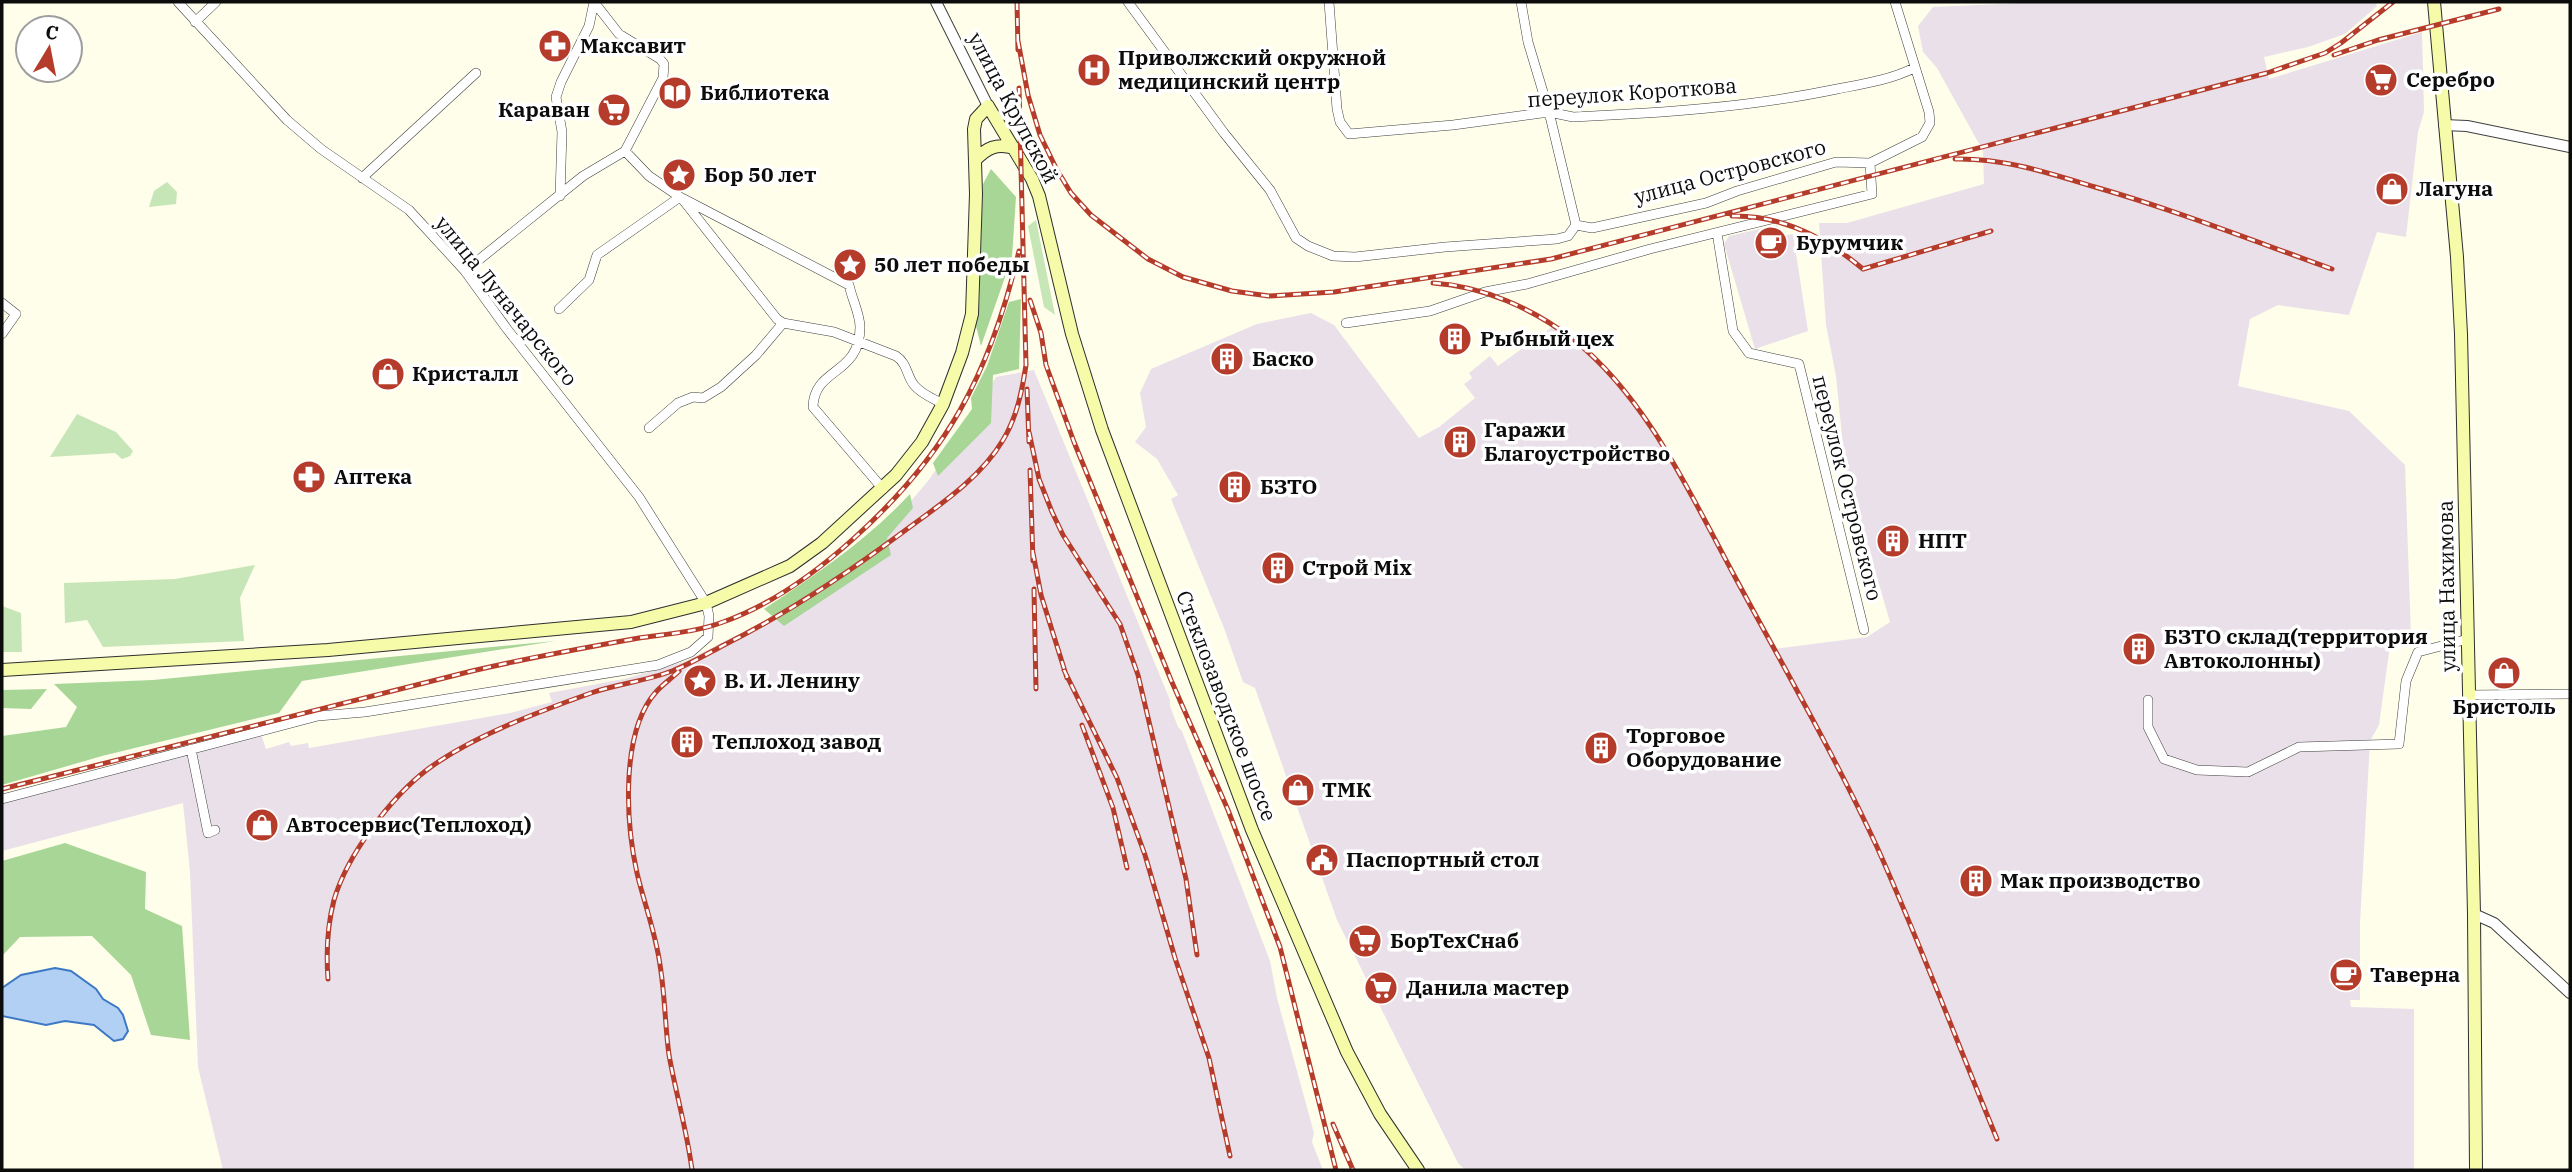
<svg xmlns="http://www.w3.org/2000/svg" width="2572" height="1172" viewBox="0 0 2572 1172" font-family="'IBM Plex Serif',serif">
<style>
.industrial{fill:#eae0ea}
.green{fill:#c7e6b7}
.forest{fill:#a8d697}
.water{fill:#b2d0f3;stroke:#3d78c6;stroke-width:2}
.lines{fill:none;stroke-linecap:round;stroke-linejoin:round}
.minor-casing{stroke:#3f3f3f;stroke-width:10}
.tertiary-casing{stroke:#3f3f3f;stroke-width:12}
.secondary-casing{stroke:#2e2e2e;stroke-width:14}
.minor{stroke:#fff;stroke-width:9}
.tertiary{stroke:#fff;stroke-width:10}
.secondary{stroke:#f6fba9;stroke-width:12}
.rail-casing{stroke:#b53c2b;stroke-width:5}
.rail{stroke:#fff;stroke-width:2.5;stroke-dasharray:8;stroke-linecap:butt}
.labels{text-anchor:middle;stroke-width:7;stroke-linejoin:round;paint-order:stroke}
.poi-label{font-size:21px;font-weight:bold;fill:#0c0c0c;stroke:#fff;text-anchor:start}
.street-label{font-size:21px;fill:#0c0c0c;stroke:#fff}
</style>
<rect width="100%" height="100%" fill="#fefeeb"/>
<path class="industrial" d="M2048,2H2375L2377,6L2345,34L2308,47L2264,57L2269,79L2422,32L2424,112L2418,132L2406,237L2377,232L2349,315L2278,305L2250,319L2238,386L2349,411L2405,465L2411,637L2391,638L2379,725L2370,741L2360,923V1000H2350L2351,1007L2414,1009V1170H1465L1458,1163L1337,920L1255,688L1243,682L1224,628L1171,499L1178,495L1157,459L1135,442L1146,427L1140,393L1151,369L1257,324L1311,313L1334,325L1419,438L1439,427L1475,398L1464,384L1472,378L1469,373L1490,356L1498,366L1552,327L1574,340L1635,404L1667,452L1774,649L1867,637L1890,622L1845,466L1836,376L1826,325L1819,223H1847L1984,184L1983,151L1937,68L1923,52L1918,26L1933,7Z
M1777,225L1780,236L1793,234L1808,331L1755,349L1724,244L1729,236Z
M1034,370L1170,700V706L1178,727L1182,731L1270,961L1277,998L1314,1133L1312,1142L1323,1170H223L198,1067L190,872L183,803L2,851V799L260,731L266,749L289,742L291,746L308,743L309,748L510,713L552,702L549,693L624,679L686,661L776,615L889,527L928,481L965,427L996,377Z"/>
<path class="green" d="M167,182L177,192L176,204L149,207L154,191Z
M1036,220L1055,315L1044,307L1028,226Z
M77,414L116,432L133,451L130,456L122,459L115,453L50,457Z
M255,565L240,598L244,641L103,647L87,620L65,623L64,583L175,579Z
M2,606L21,613L22,652H2Z"/>
<path class="forest" d="M991,169L1016,197L1012,257L981,346L975,322L979,309L983,184Z
M1021,299L1019,369L993,375L991,423L938,476L933,463L972,409L971,398L987,366L1009,302Z
M910,494L913,508L887,538L891,555L784,626L764,609C816,575 868,539 910,494Z
M555,641L302,681L279,713L102,756L2,785V736L66,727L77,707L54,684L153,680Z
M47,689L31,709L2,708V690Z
M65,843L146,872L145,909L182,926L190,1040L151,1035L131,975L92,936L20,937L2,956V861Z"/>
<path class="water" d="M55,968L71,971L96,989L103,999L118,1008L123,1015L128,1031L123,1039L114,1041L94,1025L65,1021L46,1025L2,1016V988L21,975Z"/>
<g class="lines">
<defs>
<path id="minor" d="M1128,2L1224,133L1270,190L1296,238L1308,246L1333,256L1355,257L1445,247L1557,239L1568,236L1576,225
M1329,2L1337,109L1340,122L1349,134L1453,125L1549,112L1573,117C1661,113 1751,107 1837,89C1863,84 1890,80 1914,68
M1521,2L1528,42L1549,112L1576,225
M195,22L216,2
M625,151L649,176L680,197L849,285C852,299 860,314 860,327C860,376 814,367 813,407L883,489
M362,178L476,73
M560,196L562,132L556,97L561,82L589,26L594,2
M683,200L777,319L783,323
M1576,225L1592,228L1706,203L1737,191L1836,162L1870,163L1922,137L1930,123L1929,112L1895,2
M1717,233L1733,331L1749,353L1799,364L1864,630
M465,271L583,176L625,151L663,78L664,64L660,59L619,34L594,2
M2,303L16,314L2,334
M559,309L589,280L597,255L680,197
M783,323L834,332L896,356C908,364 906,375 914,385C921,394 934,399 943,404
M1346,323L1430,311L1485,292L1527,284L1650,249L1872,194L1870,163
M649,428L678,403L693,397L703,398L721,387L756,355L783,323
M2469,695L2570,694
M2148,700V727L2164,759L2197,770L2248,772L2299,747L2399,744L2406,681L2418,652L2468,639
M191,749L208,833L215,830
M2,799L318,716L365,712L658,665L691,652L708,637L709,616L706,603L639,497L507,329L465,271L409,210L321,149L287,120L178,2"/>
<path id="tertiary" d="M936,2L988,106
M2444,125L2467,126L2570,147
M2474,914L2494,923L2570,993"/>
<path id="secondary" d="M2434,2L2457,257L2461,334L2474,914L2476,1170
M975,160C987,148 996,143 1014,148
M2,670L328,650L631,622L706,603L790,566L822,543L896,475L922,442L943,404L962,353L972,314L976,194L974,129L976,119L988,106L1032,179L1039,196L1072,334L1102,430L1252,830L1347,1052L1380,1114L1418,1170"/>
</defs>
<use href="#minor" class="minor-casing"/>
<use href="#tertiary" class="tertiary-casing"/>
<use href="#secondary" class="secondary-casing"/>
<use href="#minor" class="minor"/>
<use href="#tertiary" class="tertiary"/>
<use href="#secondary" class="secondary"/>
<defs>
<path id="rail" d="M1017,2L1018,50
M1018,41L1028,95L1040,135L1057,170L1071,193L1091,215L1148,259L1183,277L1232,291L1269,296L1334,292L1551,259L2267,73L2325,53L2341,43L2393,2
M2334,55L2378,40L2499,9
M1955,159C2004,158 2049,173 2095,187C2175,210 2254,241 2332,269
M1732,216C1782,215 1826,238 1863,269L1991,231
M1433,283C1483,286 1534,309 1574,340C1648,399 1691,496 1735,577C1783,666 1835,756 1877,847C1920,943 1957,1042 1997,1139
M1030,300L1041,333L1046,365L1074,442L1171,680L1228,810L1280,947L1336,1170
M1027,389L1029,442
M1029,432L1039,479L1052,512L1063,535L1120,624L1138,675L1186,879L1197,955
M1030,470L1033,561
M1033,553L1041,595L1067,678
M1034,589L1036,689
M1064,670L1117,778L1145,855L1175,958L1209,1058L1230,1156
M679,671C672,678 662,685 656,692C620,732 626,824 637,873C644,903 656,934 660,965C665,995 665,1026 669,1055C676,1094 687,1131 692,1170
M1082,725L1113,808L1127,868
M2,789L472,671C527,658 583,648 639,638C666,634 697,632 723,622C771,605 814,574 852,540C947,455 990,374 1019,251
M328,979C326,952 327,927 334,900C347,855 391,797 428,769C473,736 538,712 591,693C617,684 646,681 672,671C690,664 707,654 724,645C788,613 845,575 903,532C938,506 980,479 1003,440C1017,417 1022,391 1026,365L1019,88
M1333,1124L1353,1170"/>
</defs>
<use href="#rail" class="rail-casing"/>
<use href="#rail" class="rail"/>
</g>
<defs>
<symbol id="pharmacy-disc" viewBox="-11 -11 22 22"><circle r="9.5" fill="#b53c2b" stroke="#fff"/><path d="M-2-6h4v4h4v4h-4v4h-4v-4h-4v-4h4Z" fill="#fff"/></symbol>
<symbol id="hospital-disc" viewBox="-11 -11 22 22"><circle r="9.5" fill="#b53c2b" stroke="#fff"/><path d="M-5-5h3v3.5h4V-5h3V5h-3V1.5h-4V5h-3Z" fill="#fff"/></symbol>
<symbol id="supermarket-disc" viewBox="-11 -11 22 22"><circle r="9.5" fill="#b53c2b" stroke="#fff"/><path d="M-6-5.5h2.5l.6 2H6L4.5 2H-2.5L-4.4-4H-6ZM-1.5 3.2a1.3 1.3 0 1 0 .1 0ZM3 3.2a1.3 1.3 0 1 0 .1 0Z" fill="#fff"/></symbol>
<symbol id="library-disc" viewBox="-11 -11 22 22"><circle r="9.5" fill="#b53c2b" stroke="#fff"/><path d="M-6-4Q-3-5.5-.7-3.5V5Q-3 3-6 4ZM6-4Q3-5.5 .7-3.5V5Q3 3 6 4Z" fill="#fff"/></symbol>
<symbol id="sight-disc" viewBox="-11 -11 22 22"><circle r="9.5" fill="#b53c2b" stroke="#fff"/><path d="M0-6L1.8-2.2L6-1.7L2.9 1.2L3.7 5.4L0 3.3L-3.7 5.4L-2.9 1.2L-6-1.7L-1.8-2.2Z" fill="#fff"/></symbol>
<symbol id="shop-disc" viewBox="-11 -11 22 22"><circle r="9.5" fill="#b53c2b" stroke="#fff"/><path d="M-5-2.5h2.3a2.7 3.5 0 0 1 5.4 0H5L5.5 6h-11ZM-1.5-2.5h3a1.5 2.3 0 0 0-3 0Z" fill="#fff"/></symbol>
<symbol id="cafe-disc" viewBox="-11 -11 22 22"><circle r="9.5" fill="#b53c2b" stroke="#fff"/><path d="M-5.5-4.5H6V0H3Q3 3.5 0 3.5H-2.5Q-5.5 3.5-5.5 0ZM3-3.2v2h1.7v-2ZM-6 4.5H4V6H-6Z" fill="#fff"/></symbol>
<symbol id="building-disc" viewBox="-11 -11 22 22"><circle r="9.5" fill="#b53c2b" stroke="#fff"/><path d="M-4-6H4V6H1V3H-1V6H-4ZM-2.5-4.3h1.7v1.8h-1.7ZM.8-4.3h1.7v1.8H.8ZM-2.5-1h1.7V.8h-1.7ZM.8-1h1.7V.8H.8Z" fill="#fff"/></symbol>
<symbol id="civic-disc" viewBox="-11 -11 22 22"><circle r="9.5" fill="#b53c2b" stroke="#fff"/><path d="M-.6-6.5H3V-4.5H.6V-3L4-1V1h2V6H-6V1h2V-1L-.6-3ZM-1.2 2.5V6h2.4V2.5Z" fill="#fff"/></symbol>
</defs>
<g fill-rule="evenodd">
<use href="#pharmacy-disc" x="536" y="27" width="38" height="38"/>
<use href="#hospital-disc" x="1075" y="51" width="38" height="38"/>
<use href="#supermarket-disc" x="2362" y="61" width="38" height="38"/>
<use href="#library-disc" x="656" y="74" width="38" height="38"/>
<use href="#supermarket-disc" x="595" y="91" width="38" height="38"/>
<use href="#sight-disc" x="660" y="156" width="38" height="38"/>
<use href="#shop-disc" x="2373" y="170" width="38" height="38"/>
<use href="#cafe-disc" x="1752" y="224" width="38" height="38"/>
<use href="#sight-disc" x="831" y="246" width="38" height="38"/>
<use href="#building-disc" x="1436" y="320" width="38" height="38"/>
<use href="#building-disc" x="1208" y="340" width="38" height="38"/>
<use href="#shop-disc" x="369" y="355" width="38" height="38"/>
<use href="#building-disc" x="1441" y="423" width="38" height="38"/>
<use href="#pharmacy-disc" x="290" y="458" width="38" height="38"/>
<use href="#building-disc" x="1216" y="468" width="38" height="38"/>
<use href="#building-disc" x="1874" y="522" width="38" height="38"/>
<use href="#building-disc" x="1259" y="549" width="38" height="38"/>
<use href="#building-disc" x="2120" y="630" width="38" height="38"/>
<use href="#shop-disc" x="2485" y="654" width="38" height="38"/>
<use href="#sight-disc" x="681" y="662" width="38" height="38"/>
<use href="#building-disc" x="668" y="723" width="38" height="38"/>
<use href="#building-disc" x="1582" y="729" width="38" height="38"/>
<use href="#shop-disc" x="1279" y="771" width="38" height="38"/>
<use href="#shop-disc" x="243" y="806" width="38" height="38"/>
<use href="#civic-disc" x="1303" y="841" width="38" height="38"/>
<use href="#building-disc" x="1957" y="862" width="38" height="38"/>
<use href="#supermarket-disc" x="1346" y="922" width="38" height="38"/>
<use href="#cafe-disc" x="2327" y="956" width="38" height="38"/>
<use href="#supermarket-disc" x="1362" y="969" width="38" height="38"/>
</g>
<g class="labels">
<g class="poi-label">
<text x="580" y="53">Максавит</text>
<text x="1118" y="65">Приволжский окружной<tspan x="1118" dy="24">медицинский центр</tspan></text>
<text x="2406" y="87">Серебро</text>
<text x="700" y="100">Библиотека</text>
<text x="590" y="117" text-anchor="end">Караван</text>
<text x="704" y="182">Бор 50 лет</text>
<text x="2416" y="196">Лагуна</text>
<text x="1796" y="250">Бурумчик</text>
<text x="874" y="272">50 лет победы</text>
<text x="1480" y="346">Рыбный цех</text>
<text x="1252" y="366">Баско</text>
<text x="412" y="381">Кристалл</text>
<text x="1484" y="437">Гаражи<tspan x="1484" dy="24">Благоустройство</tspan></text>
<text x="334" y="484">Аптека</text>
<text x="1260" y="494">БЗТО</text>
<text x="1918" y="548">НПТ</text>
<text x="1302" y="575">Строй Mix</text>
<text x="2164" y="644">БЗТО склад(территория<tspan x="2164" dy="24">Автоколонны)</tspan></text>
<text x="724" y="688">В. И. Ленину</text>
<text x="2504" y="714" text-anchor="middle">Бристоль</text>
<text x="1626" y="743">Торговое<tspan x="1626" dy="24">Оборудование</tspan></text>
<text x="712" y="749">Теплоход завод</text>
<text x="1322" y="797">ТМК</text>
<text x="286" y="832">Автосервис(Теплоход)</text>
<text x="1346" y="867">Паспортный стол</text>
<text x="2000" y="888">Мак производство</text>
<text x="1390" y="948">БорТехСнаб</text>
<text x="2370" y="982">Таверна</text>
<text x="1406" y="995">Данила мастер</text>
</g>
<g class="street-label">
<text transform="translate(1632 93) rotate(-4)" y="7">переулок Короткова</text>
<text transform="translate(1013 108) rotate(62)" y="7">улица Крупской</text>
<text transform="translate(1730 172) rotate(-15)" y="7">улица Островского</text>
<text transform="translate(506 301) rotate(51)" y="7">улица Луначарского</text>
<text transform="translate(1847 488) rotate(76)" y="7">переулок Островского</text>
<text transform="translate(2447 586) rotate(-91)" y="7">улица Нахимова</text>
<text transform="translate(1226 706) rotate(69)" y="7">Стеклозаводское шоссе</text>
</g>
</g>
<rect width="2572" height="1172" fill="none" stroke="#0c0c0c" stroke-width="7"/>
<g transform="translate(49 49) rotate(10)"><circle r="33" fill="#ffffff" stroke="#9e9e9e" stroke-width="2"/>
<path d="M0-5L12 26L0 18L-12 26Z" fill="#b53c2b"/>
<text y="-10" font-size="19" font-weight="bold" text-anchor="middle" fill="#0c0c0c">С</text>
</g>
</svg>
